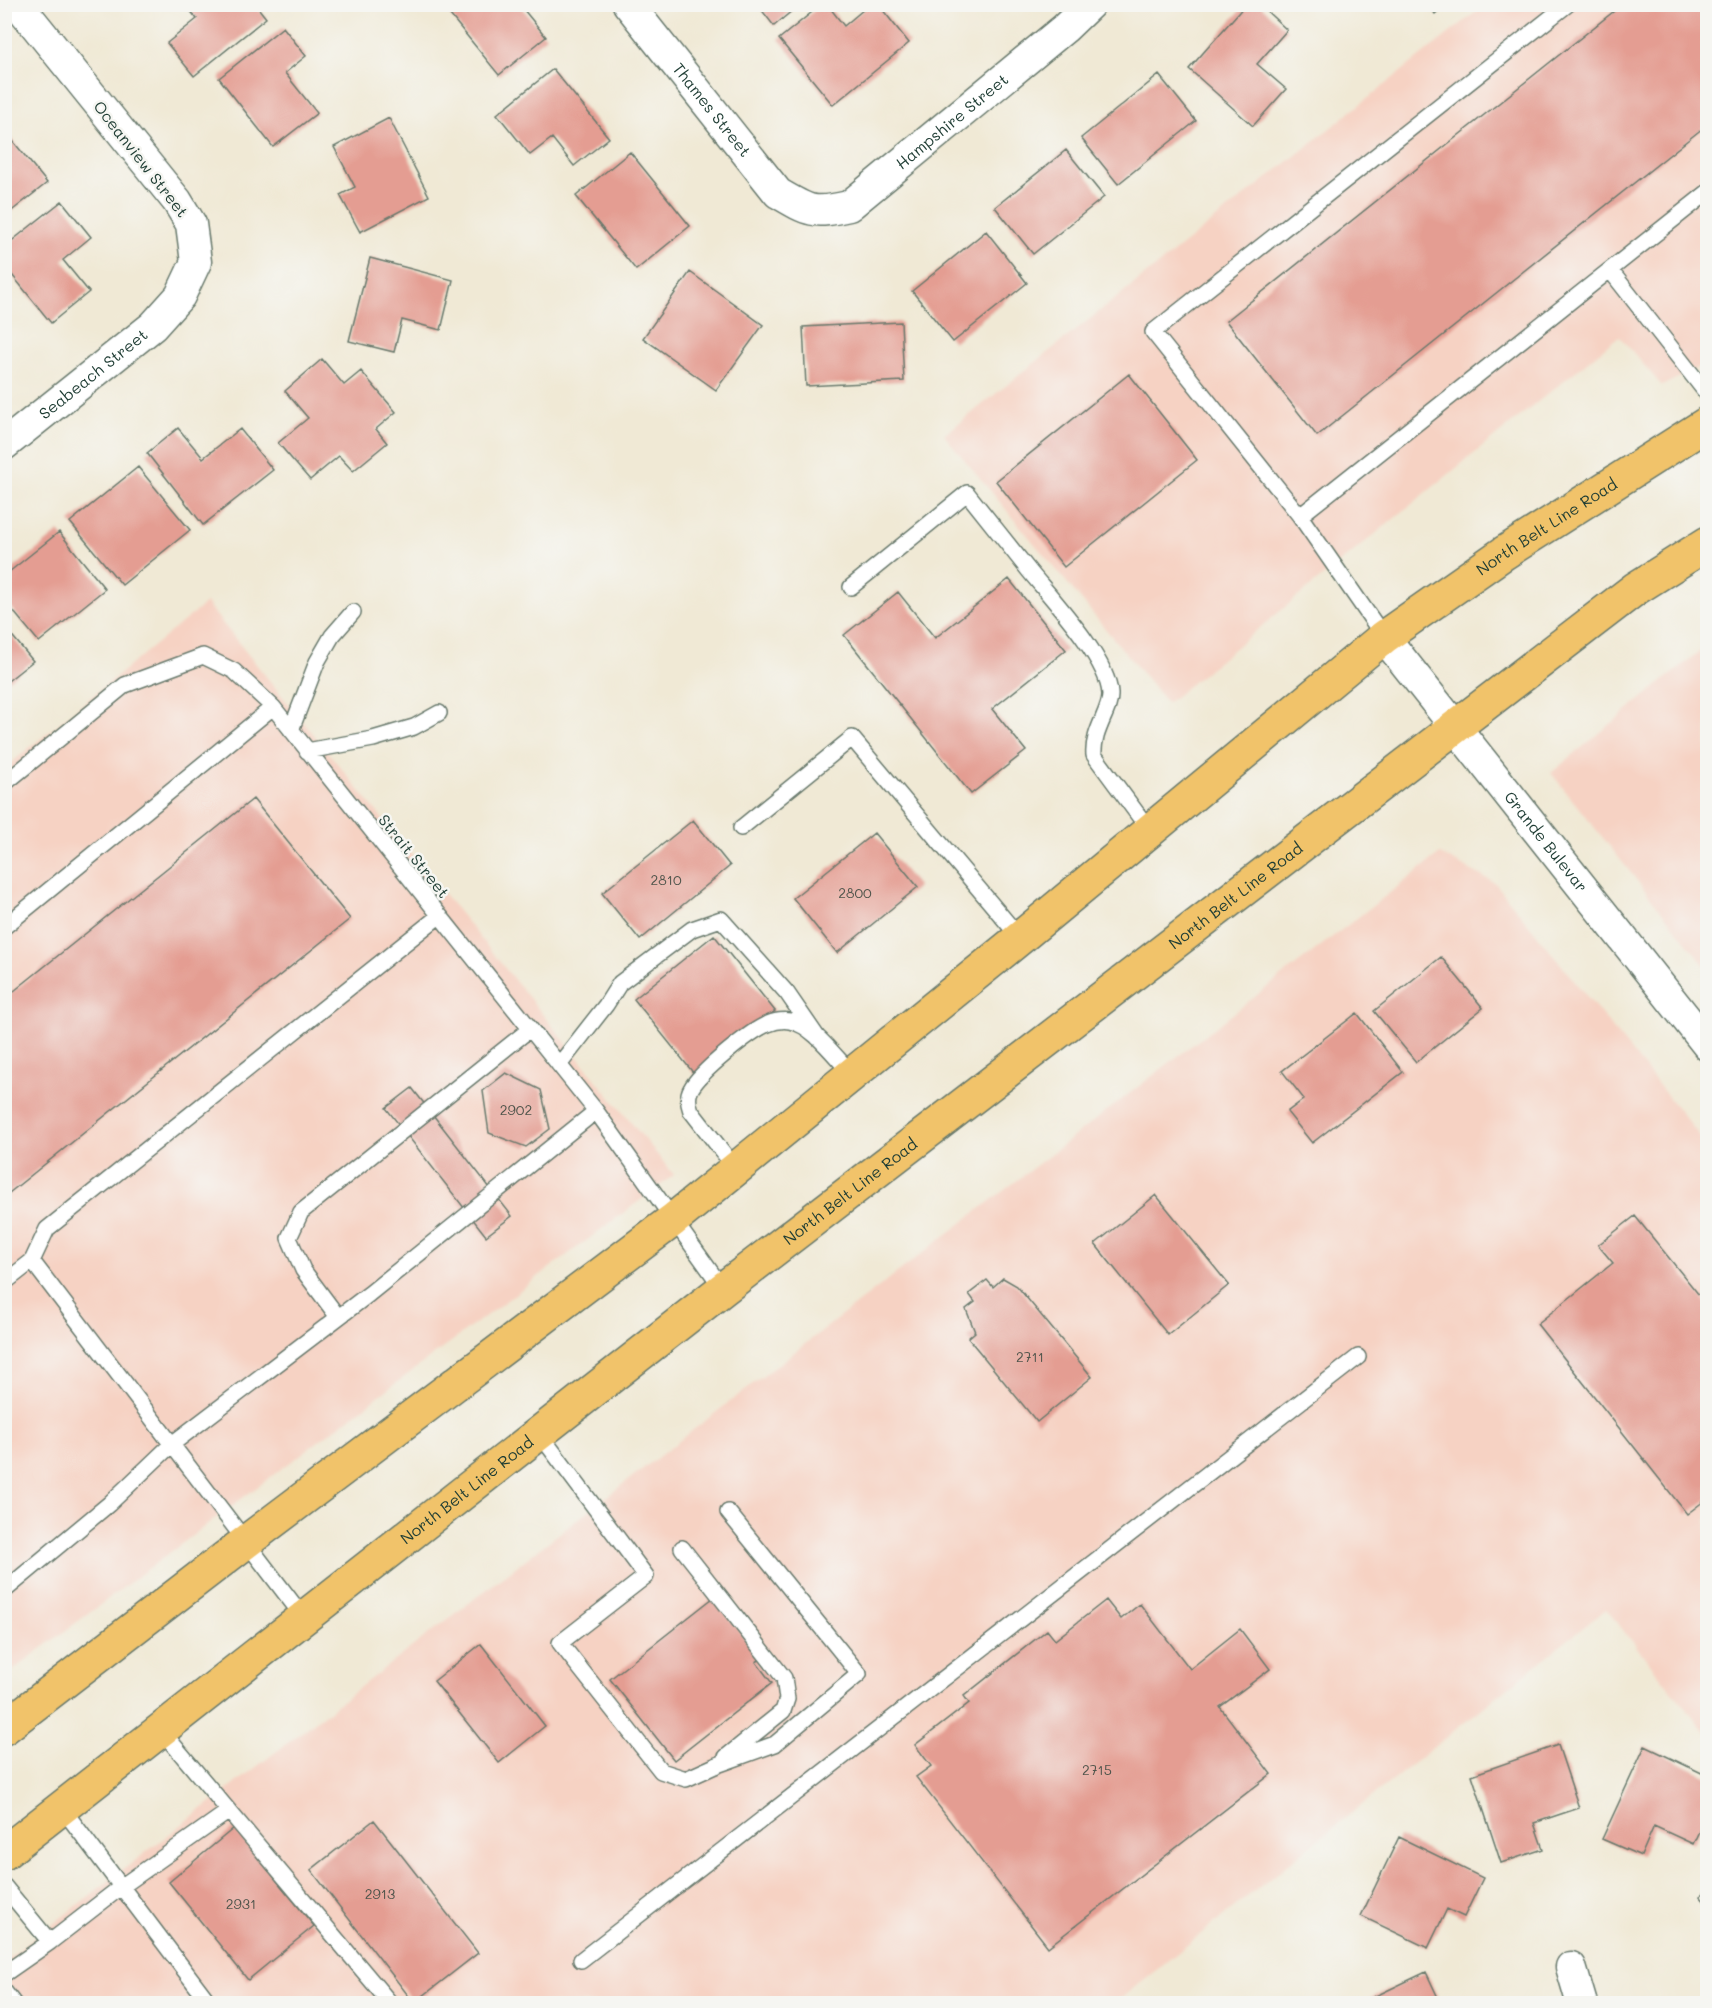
<svg xmlns="http://www.w3.org/2000/svg" width="1712" height="2008" viewBox="0 0 1712 2008" font-family="Mali,sans-serif">
<style>
.built{fill:#f6d2c3}
.building{fill:#e49d92}
.lines{fill:none;stroke-linecap:round;stroke-linejoin:round}
.lane-casing{stroke:#68796c;stroke-width:18}
.street-casing{stroke:#68796c;stroke-width:33}
.primary-casing{stroke:#68796c;stroke-width:36}
.lane{stroke:#fff;stroke-width:15}
.street{stroke:#fff;stroke-width:30}
.primary{stroke:#f1c36a;stroke-width:33}
.labels{text-anchor:middle;stroke-width:5;stroke-linejoin:round;paint-order:stroke}
.number-label{font-size:14px;fill:#50554c}
.street-label{font-size:16px;fill:#1f3d34;stroke:#f6f6f2}
</style>
<rect width="100%" height="100%" fill="#f6f6f2"/>
<filter id="ink" filterUnits="userSpaceOnUse"><feTurbulence type="fractalNoise" baseFrequency=".0167" numOctaves="2"/><feDisplacementMap in="SourceGraphic" scale="12" xChannelSelector="R" yChannelSelector="G"/><feConvolveMatrix kernelMatrix="1 2 1 2 8 2 1 2 1" color-interpolation-filters="sRGB"/></filter>
<filter id="wash" filterUnits="userSpaceOnUse"><feTurbulence type="fractalNoise" baseFrequency=".008" numOctaves="4" result="noise"/><feDisplacementMap in="SourceGraphic" scale="24" xChannelSelector="R" yChannelSelector="G"/><feGaussianBlur stdDeviation="1.35" result="paint"/><feColorMatrix in="noise" values="0 0 0 0 0 0 0 0 0 0 0 0 0 0 0 0 0 1.4 0 .05"/><feComposite in="paint" operator="in"/></filter>
<g filter="url(#wash)">
<rect width="100%" height="100%" fill="#f0e9d5"/>
<path class="built" d="M1485,5H1707V363L1662,386L1619,336L1167,703L944,435Z
M206,603L674,1175L5,1676V768Z
M1707,645V968L1551,773Z
M1440,854L1495,883L1707,1145V1734L1606,1609L1115,2003L5,2004V1961Z"/>
<g id="blocks">
<path class="building" d="M185,4H255L266,18L194,76L167,43L197,19Z
M453,4H519L546,37L499,75L446,10Z
M757,4H800L774,26Z
M822,4H827L844,26L870,4H878L909,43L833,105L779,39Z
M1246,4H1259L1287,30L1257,64L1286,89L1253,126L1189,69Z
M1428,4H1447L1435,14Z
M1623,4H1708V124L1317,436L1226,321Z
M283,27L306,56L285,73L317,113L273,147L219,78Z
M553,69L609,138L574,166L552,138L530,155L497,114Z
M1159,75L1196,121L1118,184L1081,138Z
M389,118L429,196L360,232L340,195L355,187L334,147Z
M4,130L47,183L4,217Z
M1066,150L1104,197L1033,254L995,207Z
M630,152L690,226L636,270L576,196Z
M62,201L91,237L63,260L89,292L51,323L4,265V247Z
M986,231L1027,283L953,342L912,291Z
M370,258L453,280L441,330L402,320L394,352L349,341Z
M690,272L763,325L716,390L643,338Z
M901,322L904,381L806,386L803,327Z
M322,359L344,385L361,371L396,412L376,429L387,443L353,471L339,456L310,480L278,443L308,418L285,391Z
M1129,374L1197,460L1064,567L996,481Z
M178,428L203,458L240,429L273,470L203,525L147,453Z
M138,467L190,530L122,585L70,522Z
M59,532L105,589L39,642L4,600V576Z
M1009,579L1066,650L992,709L1026,751L971,794L844,635L898,592L935,638Z
M4,626L33,661L4,684Z
M253,799L350,919L4,1197V999Z
M693,820L730,866L640,940L602,893Z
M874,833L918,887L837,953L793,898Z
M714,935L775,1011L695,1075L634,999Z
M1441,957L1483,1008L1416,1062L1374,1011Z
M1357,1013L1403,1072L1312,1143L1287,1112L1304,1099L1282,1071Z
M506,1073L541,1090L550,1129L526,1147L489,1133L483,1091Z
M412,1088L512,1216L486,1236L386,1108Z
M1156,1195L1229,1285L1168,1335L1095,1244Z
M1635,1216L1708,1306V1498L1687,1514L1537,1324L1613,1263L1598,1245Z
M1003,1278L1017,1286L1092,1377L1037,1422L968,1338L975,1332L966,1309L975,1302L969,1294L987,1280L993,1287Z
M713,1598L761,1659L756,1662L772,1683L674,1760L610,1679Z
M1106,1600L1121,1619L1140,1604L1190,1669L1240,1629L1270,1669L1220,1707L1271,1774L1048,1947L916,1777L931,1766L915,1745L969,1703L964,1696L1047,1630L1055,1640Z
M481,1644L545,1726L499,1763L434,1681Z
M1558,1745L1579,1808L1534,1823L1543,1849L1501,1863L1472,1775Z
M1645,1746L1708,1776V1812L1693,1844L1654,1826L1641,1856L1602,1839Z
M374,1820L478,1953L414,2003L311,1870Z
M234,1828L314,1926L248,1980L169,1882Z
M1399,1837L1483,1878L1464,1917L1447,1909L1428,1948L1361,1916Z
M1708,1890V1905L1700,1896Z
M1426,1972L1441,2004H1359Z"/>
</g>
</g>
<g filter="url(#ink)">
<use href="#blocks" fill-opacity="0" stroke="#68796c" stroke-width="1.5"/>
<g class="lines">
<defs>
<path id="lane" d="M1610,270L1708,395
M1300,516L1153,332L1568,4
M851,587L967,493C988,519 1009,546 1030,572C1053,600 1108,659 1110,694C1111,710 1092,731 1094,755L1150,831
M1384,637L1300,516L1708,192
M291,730L317,662L332,636L353,612
M307,751L373,739L414,727L439,713
M4,784L125,685L203,656L234,671L273,707L596,1111L723,1289
M741,828L852,738L1020,938
M4,927L273,707
M559,1065L606,1005L620,983L692,929L721,919L787,993L818,1038
M736,1169L691,1111C688,1103 687,1096 691,1089C699,1073 751,1030 768,1024C775,1021 783,1020 790,1021C813,1025 836,1058 852,1074
M32,1261L47,1229L439,916
M4,1283L32,1261L304,1618
M338,1317L303,1270L289,1238L301,1212L530,1029
M539,1433L646,1576L560,1643L661,1771L686,1779L717,1765L775,1744L859,1674L728,1512
M682,1548L784,1678L787,1699L783,1711L726,1757
M4,1591L109,1504L172,1444L369,1294L596,1111
M161,1730L391,2004
M62,1808L210,2004
M4,1886L50,1942L4,1974
M50,1942L121,1887L229,1811
M581,1960L1358,1357
M4,1991L14,2004"/>
<g id="street">
<path id="s1" d="M628,4L778,193C810,212 813,214 849,206L1065,28L1090,4"/>
<path id="s2" d="M4,445L153,326L180,296L196,262L191,224L177,201L18,4"/>
<path id="s3" d="M1384,637L1708,1046"/>
<path d="M1571,1967L1582,2004"/>
</g>
<g id="primary">
<path id="s4" d="M4,1728L247,1541L673,1220L1020,938L1384,637L1504,553L1708,423"/>
<path id="s5" d="M4,1853L723,1289L1635,589L1708,543"/>
</g>
</defs>
<use href="#lane" class="lane-casing"/>
<use href="#street" class="street-casing"/>
<use href="#primary" class="primary-casing"/>
<use href="#lane" class="lane"/>
<use href="#street" class="street"/>
<use href="#primary" class="primary"/>
</g>
</g>
<g class="labels">
<g class="number-label">
<text x="666" y="885">2810</text>
<text x="855" y="898">2800</text>
<text x="516" y="1115">2902</text>
<text x="1030" y="1362">2711</text>
<text x="1097" y="1775">2715</text>
<text x="380" y="1899">2913</text>
<text x="241" y="1909">2931</text>
</g>
<g class="street-label">
<text dy="6" stroke="none"><textPath href="#s1" startOffset="135">Thames Street</textPath></text>
<text dy="6" stroke="none"><textPath href="#s1" startOffset="450">Hampshire Street</textPath></text>
<text transform="translate(141 159) rotate(52)" y="6">Oceanview Street</text>
<text dy="6" stroke="none"><textPath href="#s2" startOffset="114">Seabeach Street</textPath></text>
<text dy="6" stroke="none"><textPath href="#s4" startOffset="1956">North Belt Line Road</textPath></text>
<text dy="6" stroke="none"><textPath href="#s3" startOffset="261">Grande Bulevar</textPath></text>
<text transform="translate(414 856) rotate(51)" y="6">Strait Street</text>
<text dy="6" stroke="none"><textPath href="#s5" startOffset="1560">North Belt Line Road</textPath></text>
<text dy="6" stroke="none"><textPath href="#s5" startOffset="1074">North Belt Line Road</textPath></text>
<text dy="6" stroke="none"><textPath href="#s5" startOffset="588">North Belt Line Road</textPath></text>
</g>
</g>
<rect width="1712" height="2008" fill="none" stroke="#f6f6f2" stroke-width="24"/>
</svg>
